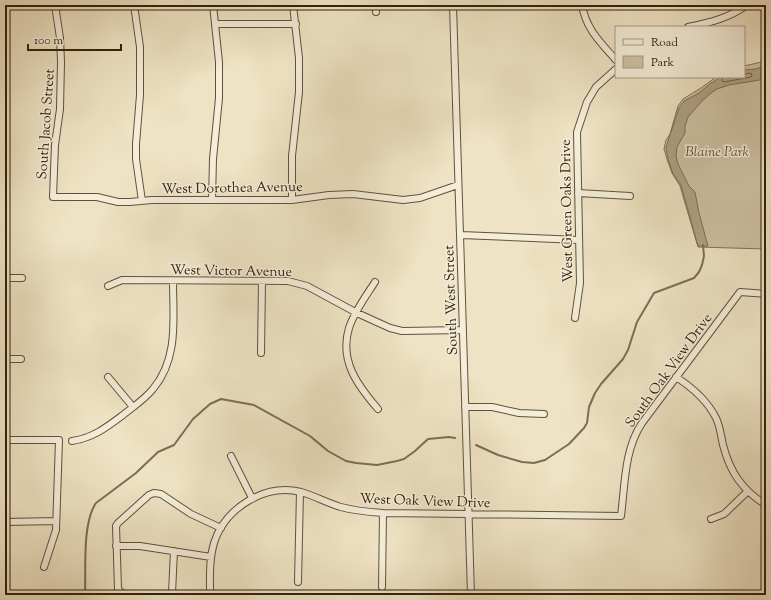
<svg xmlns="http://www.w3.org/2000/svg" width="771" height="600" viewBox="0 0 771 600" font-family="'Sorts Mill Goudy',serif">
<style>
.green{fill:#cec2a5;stroke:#807158}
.water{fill:#aea185;stroke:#7d6d55}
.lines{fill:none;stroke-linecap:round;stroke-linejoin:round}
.shore{stroke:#706048;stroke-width:1}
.stream{stroke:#7d6d55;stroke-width:2}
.street-casing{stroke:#62513a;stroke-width:8}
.street{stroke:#f4edd9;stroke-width:6}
.labels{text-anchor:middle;stroke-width:3;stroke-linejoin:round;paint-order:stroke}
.street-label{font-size:14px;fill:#33200c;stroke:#f4edd9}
.park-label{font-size:14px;font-style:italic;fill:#62513a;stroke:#f4edd9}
</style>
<rect width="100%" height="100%" fill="#eee3c4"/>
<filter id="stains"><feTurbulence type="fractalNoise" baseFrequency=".005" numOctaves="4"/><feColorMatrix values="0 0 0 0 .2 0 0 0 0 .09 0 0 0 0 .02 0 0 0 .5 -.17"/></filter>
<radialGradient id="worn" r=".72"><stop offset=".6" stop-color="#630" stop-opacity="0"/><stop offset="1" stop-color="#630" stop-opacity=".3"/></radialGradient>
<path class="green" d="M766,61V249L698,247L680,186L672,173L667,159L664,149L666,140L670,134L678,106L683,99L701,88L716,77H744V66Z"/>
<path class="water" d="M766,65V79L729,85L717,89L711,93L702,101L688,117L685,126V133L677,147L676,156L678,164L689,186L695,192L699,213L708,246H698L681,185L673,174L668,159L666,148L669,138L679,108L684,101L699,93L711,83L721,77H744V70L756,69Z"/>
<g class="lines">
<path class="shore" d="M722,77V81L724,82L751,77L752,76L751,73L744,74"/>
<path class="stream" d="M476,445L498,455L522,462L534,463L545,460L569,444L584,428L587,423L589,407L595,393L601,384L623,359L628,350L637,322L654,293L694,278L699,272L702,265L704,256L703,245
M85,595C86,570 82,523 96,503L136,473L158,452L174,445L193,419L210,404L221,399L254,405L310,436L328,451L346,461L356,463L377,465L397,461L404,459L415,451L428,439L449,437L455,438"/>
<defs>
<path id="street" d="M55,5L60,38L61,62L60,109L55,145L53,197H97L118,202H130L152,200H292L329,195L353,194L403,200L420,198L458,185
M134,5L140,47V95L136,144V159L142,201
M376,5V12
M453,5L471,595
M582,5C586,29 600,42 616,60
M216,24H296
M688,27C709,23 729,18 747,5
M578,193L630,196
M212,200L213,159L219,98V62L213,5
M292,200V156L299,92V58L293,5
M461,235L579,240
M5,278H22
M375,282C366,296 354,312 349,328C339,361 358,386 378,409
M108,286L122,280L288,281L307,286L357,313L390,328L402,331L463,330
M575,318L580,283L577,132L587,102L596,87L616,69
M261,353L262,281
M5,359H21
M108,377L133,407
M676,377C693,388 707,400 716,418C720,426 721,436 723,445C730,472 742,490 766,505
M465,407H492L519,413L544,414
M5,440H59L56,530L44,567
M72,441C93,438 107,427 123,415C133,407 145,399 153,389C179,358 173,318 173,281
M231,456L252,498
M711,519L724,514L748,491
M5,522L56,521
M116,546H140L211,557
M298,582L300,492
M382,587L383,513
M124,595L118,589L116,526L118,523L149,495L154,493L161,494L191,514L221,528
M171,595L172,593L174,551
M210,595C210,578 209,560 214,543C225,508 265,483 301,492C315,496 327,503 341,507C355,511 369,512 383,513L621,516C625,485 624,450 642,423L740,292L766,294"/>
</defs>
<use href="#street" class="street-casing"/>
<use href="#street" class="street"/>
</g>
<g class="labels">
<g class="street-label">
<text transform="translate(45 124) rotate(-86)" y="5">South Jacob Street</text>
<text transform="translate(232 187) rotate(-1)" y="5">West Dorothea Avenue</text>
<text transform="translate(566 211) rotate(-91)" y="5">West Green Oaks Drive</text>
<text transform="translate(231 270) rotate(1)" y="5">West Victor Avenue</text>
<text transform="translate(450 300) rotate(-92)" y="5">South West Street</text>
<text transform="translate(668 370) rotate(-54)" y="5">South Oak View Drive</text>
<text transform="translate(425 500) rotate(2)" y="5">West Oak View Drive</text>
</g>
<g class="park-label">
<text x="717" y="156">Blaine Park</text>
</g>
</g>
<rect width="771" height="600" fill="none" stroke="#eee3c4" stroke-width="20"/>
<rect x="6" y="6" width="759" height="588" fill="none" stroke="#33200c" stroke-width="2"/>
<rect x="10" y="10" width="751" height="580" fill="none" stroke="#33200c"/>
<rect x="615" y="26" width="130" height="52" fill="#f4edd9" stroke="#a79b87"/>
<rect x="623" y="39" width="20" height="6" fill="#f4edd9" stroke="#a79b87"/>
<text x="651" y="46" font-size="12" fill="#33200c">Road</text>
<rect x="623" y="56" width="20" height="12" fill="#cec2a5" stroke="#a79b87"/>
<text x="651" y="66" font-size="12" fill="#33200c">Park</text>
<path d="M28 44v6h93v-6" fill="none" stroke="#33200c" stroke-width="2"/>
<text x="34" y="44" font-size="12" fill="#33200c" stroke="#f4edd9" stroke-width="3" paint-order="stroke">100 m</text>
<rect width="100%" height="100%" filter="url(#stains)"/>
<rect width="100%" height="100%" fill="url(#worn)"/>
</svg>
